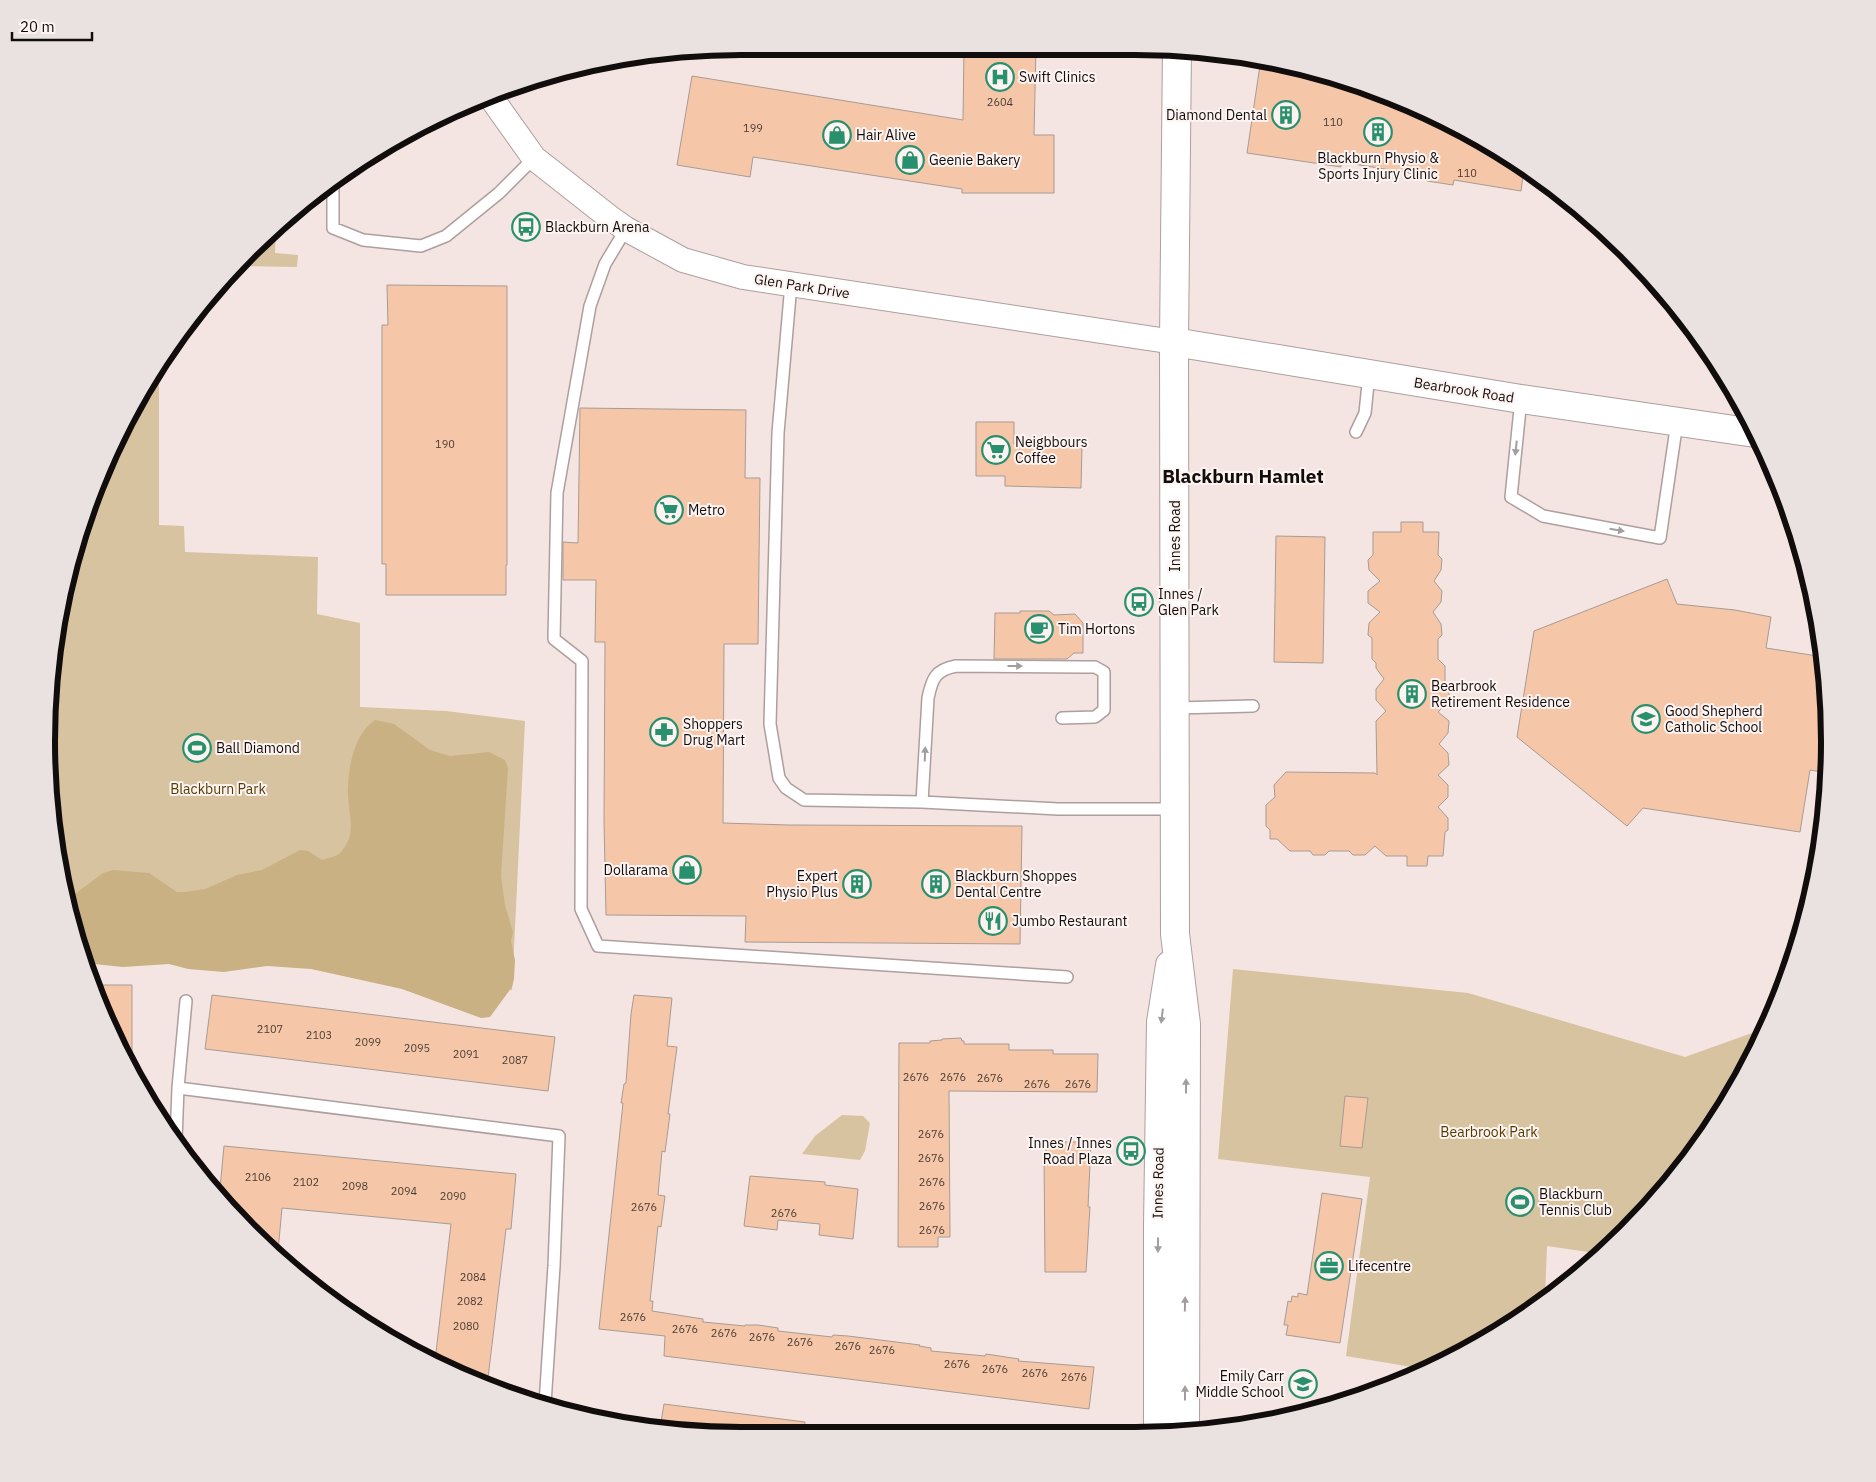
<svg xmlns="http://www.w3.org/2000/svg" width="1876" height="1482" viewBox="0 0 1876 1482" font-family="'IBM Plex Sans',sans-serif">
<style>
.green{fill:#d7c39f}
.forest{fill:#c9b183}
.building{fill:#f5c7a8;stroke:#a79b94}
.lines{fill:none;stroke-linecap:round;stroke-linejoin:round}
.service-casing{stroke:#ad9f9d;stroke-width:14}
.minor-casing{stroke:#ad9f9d;stroke-width:26}
.tertiary-casing{stroke:#ad9f9d;stroke-width:30}
.service{stroke:#fff;stroke-width:11}
.minor{stroke:#fff;stroke-width:24}
.tertiary{stroke:#fff;stroke-width:28}
.oneway{fill:#a09e9e}
.labels{text-anchor:middle;stroke-width:4;stroke-linejoin:round;paint-order:stroke}
.number-label{font-size:11px;fill:#4b3c34}
.poi-label{font-size:14px;fill:#120d0d;stroke:#fdf4f2;text-anchor:start}
.street-label{font-size:14px;fill:#120d0d;stroke:#fdf4f2}
.park-label{font-size:14px;fill:#543c00;stroke:#fdf4f2}
.district-label{font-size:19px;font-weight:bold;fill:#120d0d;stroke:#fdf4f2}
.rim{fill:none;stroke:#120d0d;stroke-width:6}
</style>
<rect width="100%" height="100%" fill="#f4e5e3"/>
<path class="green" d="M276,229L275,253L298,255L297,267L237,266L250,250Z
M159,368V525L184,526L185,552L318,557L317,614L360,623V707L446,711L525,721L512,990L78,939L70,921L46,741L70,561L139,393Z
M1233,969L1468,993L1685,1057L1766,1028L1758,1049L1686,1164L1602,1254L1547,1246L1545,1298L1482,1343L1424,1369L1346,1356L1370,1177L1218,1159Z
M842,1115L863,1116L870,1123L865,1151L860,1160L802,1154L815,1136Z"/>
<path class="forest" d="M375,720L394,724L430,750L450,756L489,752L505,760L508,768L501,876L505,905L513,932L511,941L515,960L514,979L512,987L490,1017L481,1018L402,989L311,969L267,966L224,972L188,969L169,964L123,967L94,964L87,961L70,921L67,900L103,873L113,870L149,873L177,892H185L205,889L237,875L262,870L300,850L308,851L322,860C327,858 336,857 340,853C360,832 346,810 348,786C349,764 355,733 375,720Z"/>
<path class="building" d="M964,47H1036L1034,135H1054V193H962V189L753,157L750,177L677,165L692,76L963,120Z
M1260,65L1359,83L1482,139L1524,169L1521,191L1454,180L1453,185L1427,181L1428,176L1341,162V167L1247,153Z
M387,285L507,286V565H506V595H386V564H382V325H388Z
M580,408L746,410L745,478H760L758,644H724L723,823L788,825L1022,826L1020,944L745,942L746,916L606,915L604,821L605,642H595L596,580H563V542L578,543Z
M976,422H1014V444L1082,445L1081,488L1005,486V476H976Z
M1401,522H1423V532H1439L1438,555L1442,559L1441,570L1434,581L1442,591L1441,602L1433,612L1441,624L1442,635L1438,639V659L1445,666V686L1449,689V701L1438,712L1449,721L1448,733L1439,744L1448,753L1449,765L1438,775L1448,785V797L1438,807L1448,818V830L1445,832L1443,856H1428L1427,866H1407V856H1386L1375,846L1365,855H1353L1349,851H1329L1325,855H1313L1310,851H1290L1277,839H1270V830L1266,826V805L1275,797L1274,785L1286,772L1375,773L1377,775L1376,721L1386,711L1376,700V689L1384,679L1376,668V663L1372,659V638L1368,635L1369,623L1380,612L1368,603V591L1380,581L1369,570L1368,560L1373,555V532H1401Z
M1276,536L1325,537L1323,663L1274,662Z
M1667,579L1677,604L1735,610L1771,617L1766,648L1824,657L1828,773L1810,770L1800,832L1643,808L1627,826L1517,737L1534,631Z
M1020,611H1049L1054,615L1075,614L1083,623V653H1074L1067,659H994L995,613H1020Z
M96,985H132V1068H131Z
M212,995L555,1037L548,1091L205,1049Z
M634,995L672,998L667,1046L677,1047L668,1114H670L665,1152L662,1151L658,1195L665,1196L661,1227L658,1226L650,1301H653L652,1311L703,1319V1322L745,1326V1325H758L778,1328V1331L832,1337L833,1335L848,1336L920,1345L919,1346L931,1348V1351L985,1356L986,1354L1019,1359L1018,1361L1094,1367L1089,1409L664,1356L665,1336L599,1329L623,1103H621L624,1084L626,1083L631,1014Z
M961,1038L962,1041H964V1044H1009V1050H1053V1054H1098L1097,1092L949,1091L950,1237H938V1247H898L899,1043H930V1041L942,1040V1039Z
M1345,1096L1368,1098L1362,1148L1340,1146Z
M1046,1142H1091L1088,1207H1090L1086,1272H1045L1044,1154H1046Z
M224,1146L516,1174L511,1229H506L487,1386L475,1383L435,1361L451,1224L282,1208L278,1251L219,1199Z
M750,1176L825,1182V1185L858,1189L853,1239L819,1235L820,1224L778,1220L777,1230L744,1226Z
M1322,1193L1362,1199L1340,1343L1286,1335L1288,1325H1284L1288,1301L1291,1302L1292,1296L1298,1297V1293L1307,1295Z
M664,1404L805,1422L804,1436H741L660,1428Z"/>
<g class="lines">
<defs>
<path id="service" d="M333,186V228L363,240L421,246L446,236L499,193L534,158
M626,229L605,264L590,306L557,493L554,639L582,661L581,909L598,946L1067,977
M791,284L778,433L770,724L779,778L786,788L804,800L922,802L1058,809H1175
M1521,399L1511,497L1543,516L1660,538L1677,422
M1356,432L1365,413L1369,374
M1176,708L1253,706
M922,802L928,698C932,679 935,670 956,666L1084,667H1095L1104,672V710L1095,717L1062,718
M178,1088L559,1136L554,1266L545,1404
M176,1140L178,1088L186,1001"/>
<path id="minor" d="M492,99L534,158L609,217L626,229L683,260L743,277L1174,342"/>
<path id="tertiary" d="M1177,48L1174,342L1175,934L1186,1024L1185,1433
M1174,342L1521,399L1755,433
M1158,1434V1225L1161,1022L1170,965"/>
</defs>
<use href="#service" class="service-casing"/>
<use href="#minor" class="minor-casing"/>
<use href="#tertiary" class="tertiary-casing"/>
<use href="#service" class="service"/>
<use href="#minor" class="minor"/>
<use href="#tertiary" class="tertiary"/>
</g>
<defs><path id="oneway-solid" d="M-6-.8H1V-3.2L6.5 0L1 3.2V.8H-6Z" transform="scale(1.25)"/></defs>
<g class="oneway">
<use href="#oneway-solid" transform="translate(1516 448) rotate(96)"/>
<use href="#oneway-solid" transform="translate(1617 530) rotate(10)"/>
<use href="#oneway-solid" transform="translate(1015 666)"/>
<use href="#oneway-solid" transform="translate(925 754) rotate(-88)"/>
<use href="#oneway-solid" transform="translate(1162 1016) rotate(97)"/>
<use href="#oneway-solid" transform="translate(1186 1086) rotate(-90)"/>
<use href="#oneway-solid" transform="translate(1158 1245) rotate(90)"/>
<use href="#oneway-solid" transform="translate(1185 1304) rotate(-89)"/>
<use href="#oneway-solid" transform="translate(1185 1393) rotate(-90)"/>
</g>
<defs>
<symbol id="hospital-ring" viewBox="-11 -11 22 22"><circle r="9.5" fill="#fdf4f2" stroke="#29906d" stroke-width="1.5"/><path d="M-5-5h3v3.5h4V-5h3V5h-3V1.5h-4V5h-3Z" fill="#29906d"/></symbol>
<symbol id="building-ring" viewBox="-11 -11 22 22"><circle r="9.5" fill="#fdf4f2" stroke="#29906d" stroke-width="1.5"/><path d="M-4-6H4V6H1V3H-1V6H-4ZM-2.5-4.3h1.7v1.8h-1.7ZM.8-4.3h1.7v1.8H.8ZM-2.5-1h1.7V.8h-1.7ZM.8-1h1.7V.8H.8Z" fill="#29906d"/></symbol>
<symbol id="shop-ring" viewBox="-11 -11 22 22"><circle r="9.5" fill="#fdf4f2" stroke="#29906d" stroke-width="1.5"/><path d="M-5-2.5h2.3a2.7 3.5 0 0 1 5.4 0H5L5.5 6h-11ZM-1.5-2.5h3a1.5 2.3 0 0 0-3 0Z" fill="#29906d"/></symbol>
<symbol id="bus-ring" viewBox="-11 -11 22 22"><circle r="9.5" fill="#fdf4f2" stroke="#29906d" stroke-width="1.5"/><path d="M-5-6H5V4H4V6H2V4H-2V6H-4V4H-5ZM-3.5-4V0h7V-4ZM-3.5 1.2v1.5H-2V1.2ZM2 1.2v1.5H3.5V1.2Z" fill="#29906d"/></symbol>
<symbol id="supermarket-ring" viewBox="-11 -11 22 22"><circle r="9.5" fill="#fdf4f2" stroke="#29906d" stroke-width="1.5"/><path d="M-6-5.5h2.5l.6 2H6L4.5 2H-2.5L-4.4-4H-6ZM-1.5 3.2a1.3 1.3 0 1 0 .1 0ZM3 3.2a1.3 1.3 0 1 0 .1 0Z" fill="#29906d"/></symbol>
<symbol id="cafe-ring" viewBox="-11 -11 22 22"><circle r="9.5" fill="#fdf4f2" stroke="#29906d" stroke-width="1.5"/><path d="M-5.5-4.5H6V0H3Q3 3.5 0 3.5H-2.5Q-5.5 3.5-5.5 0ZM3-3.2v2h1.7v-2ZM-6 4.5H4V6H-6Z" fill="#29906d"/></symbol>
<symbol id="school-ring" viewBox="-11 -11 22 22"><circle r="9.5" fill="#fdf4f2" stroke="#29906d" stroke-width="1.5"/><path d="M0-5L7-2L0 1L-7-2ZM-4 1L0 2.5L4 1V4Q0 6-4 4Z" fill="#29906d"/></symbol>
<symbol id="pharmacy-ring" viewBox="-11 -11 22 22"><circle r="9.5" fill="#fdf4f2" stroke="#29906d" stroke-width="1.5"/><path d="M-2-6h4v4h4v4h-4v4h-4v-4h-4v-4h4Z" fill="#29906d"/></symbol>
<symbol id="stadium-ring" viewBox="-11 -11 22 22"><circle r="9.5" fill="#fdf4f2" stroke="#29906d" stroke-width="1.5"/><path d="M0-5a6.5 5 0 1 0 0 10a6.5 5 0 1 0 0-10ZM-3.5-1.8h7v3.6h-7Z" fill="#29906d"/></symbol>
<symbol id="restaurant-ring" viewBox="-11 -11 22 22"><circle r="9.5" fill="#fdf4f2" stroke="#29906d" stroke-width="1.5"/><path d="M-5-6h1v4h1v-4h1v4h1v-4h1v5L-1.5 .5V6h-2V.5L-5-1ZM5-6V6H3V1.5H1.5Q1.5-4 5-6Z" fill="#29906d"/></symbol>
<symbol id="office-ring" viewBox="-11 -11 22 22"><circle r="9.5" fill="#fdf4f2" stroke="#29906d" stroke-width="1.5"/><path d="M-6-3h4V-5.5h4V-3h4V5H-6ZM-1-4.5V-3h2v-1.5ZM-6 0V1H6V0Z" fill="#29906d"/></symbol>
</defs>
<g fill-rule="evenodd">
<use href="#hospital-ring" x="984" y="61" width="32" height="32"/>
<use href="#building-ring" x="1270" y="99" width="32" height="32"/>
<use href="#building-ring" x="1362" y="116" width="32" height="32"/>
<use href="#shop-ring" x="821" y="119" width="32" height="32"/>
<use href="#shop-ring" x="894" y="144" width="32" height="32"/>
<use href="#bus-ring" x="510" y="211" width="32" height="32"/>
<use href="#supermarket-ring" x="980" y="434" width="32" height="32"/>
<use href="#supermarket-ring" x="653" y="494" width="32" height="32"/>
<use href="#bus-ring" x="1123" y="586" width="32" height="32"/>
<use href="#cafe-ring" x="1023" y="613" width="32" height="32"/>
<use href="#building-ring" x="1396" y="678" width="32" height="32"/>
<use href="#school-ring" x="1630" y="703" width="32" height="32"/>
<use href="#pharmacy-ring" x="648" y="716" width="32" height="32"/>
<use href="#stadium-ring" x="181" y="732" width="32" height="32"/>
<use href="#shop-ring" x="671" y="854" width="32" height="32"/>
<use href="#building-ring" x="841" y="868" width="32" height="32"/>
<use href="#building-ring" x="920" y="868" width="32" height="32"/>
<use href="#restaurant-ring" x="977" y="905" width="32" height="32"/>
<use href="#bus-ring" x="1115" y="1135" width="32" height="32"/>
<use href="#stadium-ring" x="1504" y="1186" width="32" height="32"/>
<use href="#office-ring" x="1313" y="1250" width="32" height="32"/>
<use href="#school-ring" x="1287" y="1368" width="32" height="32"/>
</g>
<g class="labels">
<g class="number-label">
<text x="1000" y="106">2604</text>
<text x="1333" y="126">110</text>
<text x="753" y="132">199</text>
<text x="1467" y="177">110</text>
<text x="445" y="448">190</text>
<text x="270" y="1033">2107</text>
<text x="319" y="1039">2103</text>
<text x="368" y="1046">2099</text>
<text x="417" y="1052">2095</text>
<text x="466" y="1058">2091</text>
<text x="515" y="1064">2087</text>
<text x="916" y="1081">2676</text>
<text x="953" y="1081">2676</text>
<text x="990" y="1082">2676</text>
<text x="1037" y="1088">2676</text>
<text x="1078" y="1088">2676</text>
<text x="931" y="1138">2676</text>
<text x="931" y="1162">2676</text>
<text x="258" y="1181">2106</text>
<text x="306" y="1186">2102</text>
<text x="932" y="1186">2676</text>
<text x="355" y="1190">2098</text>
<text x="404" y="1195">2094</text>
<text x="453" y="1200">2090</text>
<text x="932" y="1210">2676</text>
<text x="644" y="1211">2676</text>
<text x="784" y="1217">2676</text>
<text x="932" y="1234">2676</text>
<text x="473" y="1281">2084</text>
<text x="470" y="1305">2082</text>
<text x="633" y="1321">2676</text>
<text x="466" y="1330">2080</text>
<text x="685" y="1333">2676</text>
<text x="724" y="1337">2676</text>
<text x="762" y="1341">2676</text>
<text x="800" y="1346">2676</text>
<text x="848" y="1350">2676</text>
<text x="882" y="1354">2676</text>
<text x="957" y="1368">2676</text>
<text x="995" y="1373">2676</text>
<text x="1035" y="1377">2676</text>
<text x="1074" y="1381">2676</text>
</g>
<g class="poi-label">
<text x="1019" y="82">Swift Clinics</text>
<text x="1267" y="120" text-anchor="end">Diamond Dental</text>
<text x="856" y="140">Hair Alive</text>
<text x="1378" y="163" text-anchor="middle">Blackburn Physio &amp;<tspan x="1378" dy="16">Sports Injury Clinic</tspan></text>
<text x="929" y="165">Geenie Bakery</text>
<text x="545" y="232">Blackburn Arena</text>
<text x="1015" y="447">Neigbbours<tspan x="1015" dy="16">Coffee</tspan></text>
<text x="688" y="515">Metro</text>
<text x="1158" y="599">Innes /<tspan x="1158" dy="16">Glen Park</tspan></text>
<text x="1058" y="634">Tim Hortons</text>
<text x="1431" y="691">Bearbrook<tspan x="1431" dy="16">Retirement Residence</tspan></text>
<text x="1665" y="716">Good Shepherd<tspan x="1665" dy="16">Catholic School</tspan></text>
<text x="683" y="729">Shoppers<tspan x="683" dy="16">Drug Mart</tspan></text>
<text x="216" y="753">Ball Diamond</text>
<text x="668" y="875" text-anchor="end">Dollarama</text>
<text x="838" y="881" text-anchor="end">Expert<tspan x="838" dy="16">Physio Plus</tspan></text>
<text x="955" y="881">Blackburn Shoppes<tspan x="955" dy="16">Dental Centre</tspan></text>
<text x="1012" y="926">Jumbo Restaurant</text>
<text x="1112" y="1148" text-anchor="end">Innes / Innes<tspan x="1112" dy="16">Road Plaza</tspan></text>
<text x="1539" y="1199">Blackburn<tspan x="1539" dy="16">Tennis Club</tspan></text>
<text x="1348" y="1271">Lifecentre</text>
<text x="1284" y="1381" text-anchor="end">Emily Carr<tspan x="1284" dy="16">Middle School</tspan></text>
</g>
<g class="street-label">
<text transform="translate(802 286) rotate(9)" y="5">Glen Park Drive</text>
<text transform="translate(1464 390) rotate(9)" y="5">Bearbrook Road</text>
<text transform="translate(1175 536) rotate(-90)" y="5">Innes Road</text>
<text transform="translate(1158 1183) rotate(-89)" y="5">Innes Road</text>
</g>
<g class="park-label">
<text x="218" y="794">Blackburn Park</text>
<text x="1489" y="1137">Bearbrook Park</text>
</g>
<g class="district-label">
<text x="1243" y="483">Blackburn Hamlet</text>
</g>
</g>
<path d="M0 0H1876V1482H0ZM741 55H1135A686 686 0 0 1 1821 741V741A686 686 0 0 1 1135 1427H741A686 686 0 0 1 55 741V741A686 686 0 0 1 741 55Z" fill="#eae2e0" fill-rule="evenodd"/>
<path class="rim" d="M741 55H1135A686 686 0 0 1 1821 741V741A686 686 0 0 1 1135 1427H741A686 686 0 0 1 55 741V741A686 686 0 0 1 741 55Z"/>
<path d="M12 32v8h80v-8" fill="none" stroke="#120d0d" stroke-width="2.5"/>
<text x="20" y="32" font-size="15" fill="#120d0d" stroke="#fdf4f2" stroke-width="4" paint-order="stroke">20 m</text>
</svg>
